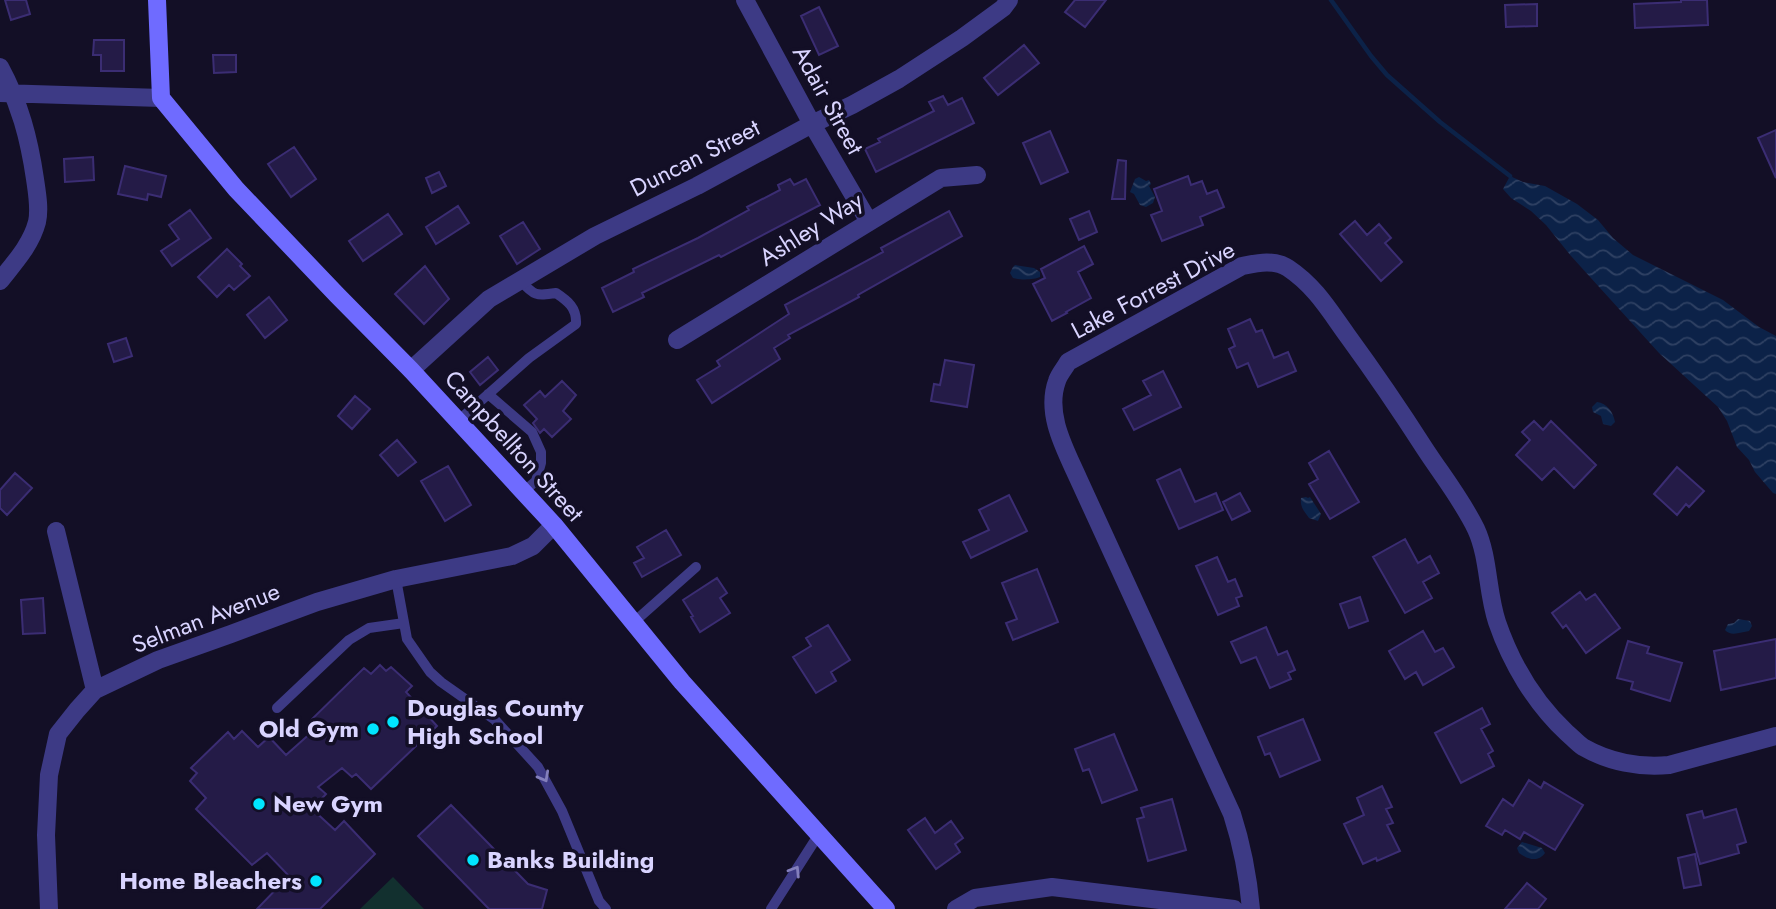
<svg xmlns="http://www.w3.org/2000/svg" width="1776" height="909" viewBox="0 0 1776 909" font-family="Jost,sans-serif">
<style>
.pitch{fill:#12302f}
.water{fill:url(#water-waves)}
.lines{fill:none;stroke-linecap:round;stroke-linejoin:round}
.stream{stroke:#0c2248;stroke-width:4.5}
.building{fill:#241b47;stroke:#3b2d73;stroke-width:2}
.lane{stroke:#3d3a85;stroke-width:10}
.street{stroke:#3d3a85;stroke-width:18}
.secondary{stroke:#6f6bff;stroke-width:18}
.oneway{stroke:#837fbc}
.poi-dot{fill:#00e5ff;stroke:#130f26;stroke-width:2.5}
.labels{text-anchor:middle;stroke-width:7;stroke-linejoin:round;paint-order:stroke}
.street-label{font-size:24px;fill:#d9d4ff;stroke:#130f26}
.poi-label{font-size:24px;font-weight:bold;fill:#d9d4ff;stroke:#130f26;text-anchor:start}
</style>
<defs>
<pattern id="water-waves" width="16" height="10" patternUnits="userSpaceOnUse" patternTransform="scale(1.75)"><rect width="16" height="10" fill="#0c2248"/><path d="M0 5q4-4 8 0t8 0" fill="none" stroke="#2f4163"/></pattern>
</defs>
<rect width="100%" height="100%" fill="#130f26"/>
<path class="pitch" d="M393,877L424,909H360Z"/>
<path class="water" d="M1510,176L1523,182L1545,186L1577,204L1598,220L1613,238L1633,255L1723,300L1759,327L1776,336V494L1773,493L1755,472L1749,460L1737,447L1727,421L1718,407L1659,353L1571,256L1546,225L1531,211L1511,198L1503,189Z
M1139,177L1146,181L1149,180L1151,184L1149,186L1155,197L1153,203L1146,207L1140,205L1134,194L1130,192L1135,179Z
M1015,265L1034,268L1040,272V277C1034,280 1019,280 1013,278L1010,273L1013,267Z
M1597,402C1607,403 1613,412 1615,422L1611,426L1603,424L1601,416L1593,412L1592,407Z
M1306,497L1308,498L1310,497L1321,514L1318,521L1309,518C1304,511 1300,507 1301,498Z
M1738,619L1750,621L1752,626L1749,631C1741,632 1731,637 1725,630L1728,624L1734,623Z
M1522,842L1542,848L1545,853C1538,863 1527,859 1519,853L1517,848Z"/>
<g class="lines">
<path class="stream" d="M1331,0L1371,56L1387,75L1440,122L1510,176"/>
</g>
<path class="building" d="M5,0H26L30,14L11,20Z
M1075,0H1106L1085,27L1065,12Z
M1681,0H1707L1708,25L1635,28L1634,4L1681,2Z
M1537,4V26L1506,27L1505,5Z
M819,7L838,46L819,55L801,16Z
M94,40H124V71H101V55H93Z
M1024,45L1039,63L998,95L984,78Z
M213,55H236V72L214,73Z
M943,96L948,105L962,98L974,123L876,172L865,149L880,142L878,139L934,111L929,102Z
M1776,130V178L1758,138Z
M1050,131L1068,172L1041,184L1023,143Z
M294,147L316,179L291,197L268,164Z
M93,157L94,180L65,182L64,159Z
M1118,160L1126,161L1125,199H1112Z
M125,166L166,176L161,197L148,194L147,200L118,194Z
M439,172L446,186L432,193L426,178Z
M1188,176L1191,185L1202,181L1207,194L1217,190L1224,207L1200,217L1203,225L1162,241L1151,215L1162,211L1154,189Z
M790,179L794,185L806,179L820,205L721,257L719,255L642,293L644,297L613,312L602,288L634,272L633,269L698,238L749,210L747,207L780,190L778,185Z
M458,206L469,223L436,244L426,227Z
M190,210L211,238L172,266L161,251L179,239L169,225Z
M949,211L962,236L858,295L859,297L788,335L790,338L774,348L780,359L712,403L697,380L720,366L717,361L789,314L785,305L883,252L881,248Z
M1089,211L1097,232L1079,240L1070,219Z
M388,214L402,234L363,261L349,241Z
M1355,221L1367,235L1379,224L1391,238L1385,243L1402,262L1381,281L1340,234Z
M523,222L540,249L517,264L500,236Z
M1084,246L1093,264L1078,272L1091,298L1066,312L1067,313L1052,321L1033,284L1045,278L1041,269Z
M227,249L242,264L240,266L250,276L234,290L229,285L217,297L198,277Z
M425,266L449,299L424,324L395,294Z
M269,297L287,320L265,338L247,315Z
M1250,319L1256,332L1262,330L1274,358L1288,352L1296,371L1258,387L1248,363L1237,368L1229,349L1235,346L1228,329Z
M126,338L132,356L114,362L108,344Z
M488,357L498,370L480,385L470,372Z
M945,360L974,365L967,407L931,401L934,384L940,385Z
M1163,371L1181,407L1134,430L1123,409L1151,395L1143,381Z
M562,381L576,395L563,411L571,419L552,437L544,429L540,433L533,423L537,419L524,405L540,391L545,397Z
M355,396L370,409L352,429L338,416Z
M1534,421L1543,430L1551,421L1596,465L1574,488L1554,468L1542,480L1516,455L1530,440L1522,432Z
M397,440L416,462L398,476L380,455Z
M1329,451L1359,502L1330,519L1309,484L1318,479L1309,463Z
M448,466L471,505L445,521L421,481Z
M1677,467L1704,491L1689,507L1686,504L1677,515L1654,494Z
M1180,469L1195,502L1216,493L1223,510L1179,529L1157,480Z
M15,473L32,488L7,515L0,508V490Z
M1240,493L1250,511L1232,520L1223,502Z
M1009,495L1027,531L971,558L963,542L989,530L979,510Z
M666,530L681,555L642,577L634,563L644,558L637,547Z
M1405,539L1418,563L1430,556L1439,573L1423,582L1432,598L1405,613L1373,557Z
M1217,557L1228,582L1235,579L1242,596L1236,598L1239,606L1218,615L1196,566Z
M1037,569L1058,622L1013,640L1006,623L1017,619L1002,583Z
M717,578L727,593L720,598L730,613L700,632L691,617L693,616L683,600Z
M1580,592L1586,600L1595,594L1620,628L1586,653L1566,625L1563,628L1552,613Z
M1360,597L1368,621L1349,628L1340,604Z
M43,598L45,633L23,634L21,600Z
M828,625L850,660L831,672L836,681L816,693L793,657L811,646L806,638Z
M1266,627L1278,655L1287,651L1295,670L1288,673L1291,679L1270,688L1256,657L1241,663L1231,642Z
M1423,631L1435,652L1443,648L1454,667L1423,685L1416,672L1405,679L1389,651Z
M1776,639V678L1721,690L1714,651Z
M1628,641L1649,647L1647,653L1682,663L1670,701L1631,689L1633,682L1617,678Z
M380,665L386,671L391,667L412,686L406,692L437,726L371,789L356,774L352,777L342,768L318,787L326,794L312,809L335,830L344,821L375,854L320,909H257L289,876L267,853L252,865L196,809L206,798L190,781L197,773L191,768L228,732L234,739L242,731L258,747L269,737L286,755L313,731L307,724L364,668L371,674Z
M1482,708L1490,724L1481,729L1493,751L1488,754L1494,766L1461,783L1435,733Z
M1303,719L1320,760L1280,777L1270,753L1265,755L1258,737Z
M1114,734L1137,790L1102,803L1089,769L1083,771L1075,749Z
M1529,780L1541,788L1544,782L1583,805L1555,850L1524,832L1520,839L1505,830L1502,835L1486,826L1503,799L1513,806Z
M1382,786L1392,807L1386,809L1393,823L1387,825L1400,851L1377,861L1376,858L1363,864L1344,824L1364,815L1357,798Z
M1172,799L1186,850L1148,861L1137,819L1144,817L1141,808Z
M451,805L528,884L547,890L542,909H489L418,836Z
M1736,809L1746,842L1737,845L1739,853L1700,864L1687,815L1702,811L1704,818Z
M925,818L935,833L951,821L963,838L955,844L960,852L936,869L908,830Z
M1695,854L1701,885L1684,888L1678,858Z
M1527,883L1546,899L1538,909H1505Z"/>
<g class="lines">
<path class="lane" d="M488,394L532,432L541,452V463L536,481L523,492
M458,421L529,358L576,324C577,308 568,301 556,293C536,296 534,296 520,280
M396,579L407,639L430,672L441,682L495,720L538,767L562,811L599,901L606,909
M634,622L696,567
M277,708L349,640L369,628L404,623
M771,909L819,834"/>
<path class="street" d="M745,0L812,124L869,222
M0,67C20,104 29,138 35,179C37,193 40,209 37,222C31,245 14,263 0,281
M0,93L161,98
M677,340L941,178L977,175
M411,370L489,299L595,236L697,186L812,124L852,105L899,79L962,38L1003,8L1009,0
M56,531L95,690
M49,909L46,835L49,775L58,734L77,710L95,690L158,660L231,634L317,602L396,579L512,556L533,546L554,525
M956,909L975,898L1052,887L1234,909
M1251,909C1248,876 1242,845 1232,814L1078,478C1065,449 1045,414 1057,381C1059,374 1065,368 1068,362L1242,266C1257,263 1274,259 1288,268C1315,286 1329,310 1347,335C1374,372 1400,410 1425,449C1442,475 1462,500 1476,529C1489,557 1487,592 1497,622C1511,663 1535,703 1567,733C1572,737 1577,743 1583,747C1609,762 1640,768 1669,765L1776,736"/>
<path class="secondary" d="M157,0L161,98L236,189L337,295L411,370L554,525L682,682L886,909"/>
</g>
<defs><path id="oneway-chevron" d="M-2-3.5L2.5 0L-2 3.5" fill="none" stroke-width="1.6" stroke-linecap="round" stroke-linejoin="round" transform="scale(1.75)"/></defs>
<g class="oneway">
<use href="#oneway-chevron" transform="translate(544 777) rotate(61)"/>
<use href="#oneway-chevron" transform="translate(795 871) rotate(-58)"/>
</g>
<g class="poi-dot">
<circle cx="393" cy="722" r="7"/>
<circle cx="373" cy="729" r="7"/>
<circle cx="259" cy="804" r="7"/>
<circle cx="473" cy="860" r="7"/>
<circle cx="316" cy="881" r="7"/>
</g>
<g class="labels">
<g class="street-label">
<text transform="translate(828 100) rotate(61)" y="8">Adair Street</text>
<text transform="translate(695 158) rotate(-27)" y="8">Duncan Street</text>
<text transform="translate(811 229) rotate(-32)" y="8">Ashley Way</text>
<text transform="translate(1153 290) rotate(-28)" y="8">Lake Forrest Drive</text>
<text transform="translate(514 446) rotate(48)" y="8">Campbellton Street</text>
<text transform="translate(206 618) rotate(-21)" y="8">Selman Avenue</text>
</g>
<g class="poi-label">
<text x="407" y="716">Douglas County<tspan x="407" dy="28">High School</tspan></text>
<text x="359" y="737" text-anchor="end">Old Gym</text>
<text x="273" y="812">New Gym</text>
<text x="487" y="868">Banks Building</text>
<text x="302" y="889" text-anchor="end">Home Bleachers</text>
</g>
</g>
</svg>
